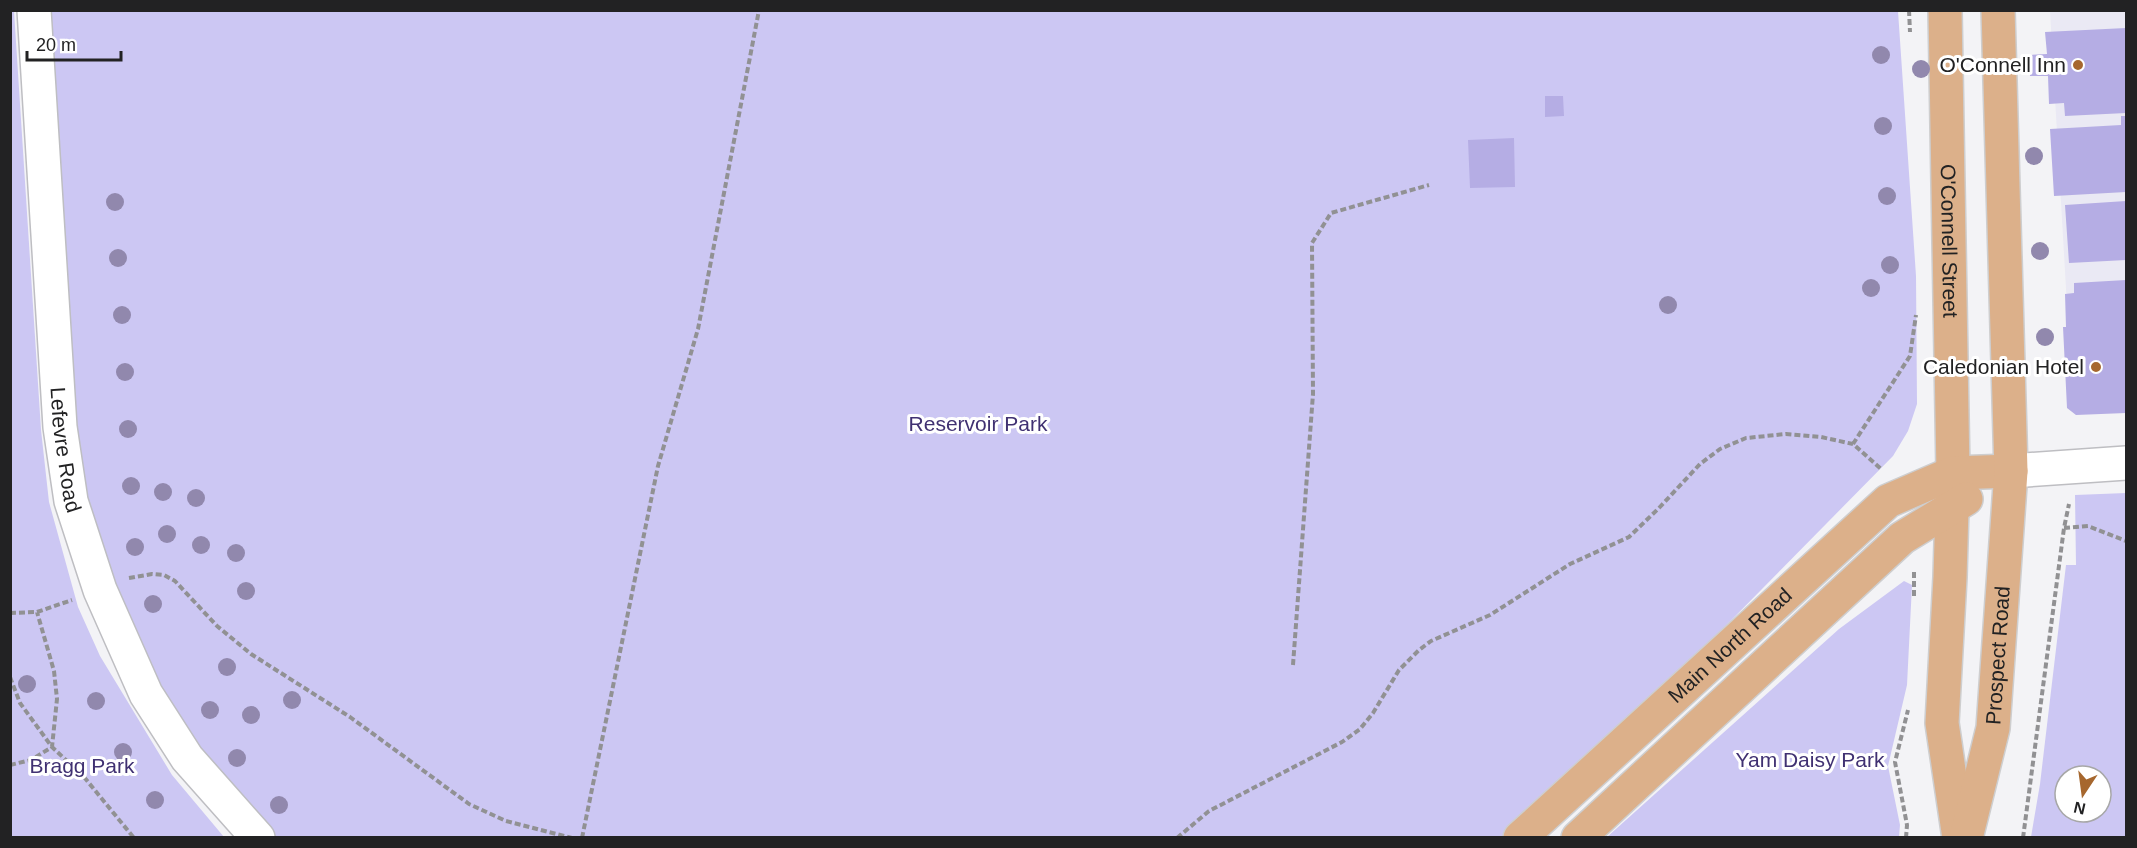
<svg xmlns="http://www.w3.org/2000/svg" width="2137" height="848" viewBox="0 0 2137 848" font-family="Arial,sans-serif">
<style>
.built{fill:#eae9f4}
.green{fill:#ccc7f3;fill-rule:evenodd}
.building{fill:#b5ade4}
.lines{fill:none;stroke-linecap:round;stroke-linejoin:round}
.minor-casing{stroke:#bebec2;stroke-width:36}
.major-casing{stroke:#cececf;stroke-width:36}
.path{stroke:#919193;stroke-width:4;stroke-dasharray:6 3;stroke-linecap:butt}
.minor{stroke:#fff;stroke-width:33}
.major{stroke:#dcb08a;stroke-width:33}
.tree{fill:#9188ad}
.poi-dot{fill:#a6672e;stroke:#fff;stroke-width:2}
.labels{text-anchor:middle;stroke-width:6;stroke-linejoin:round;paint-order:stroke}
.poi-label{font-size:21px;fill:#222223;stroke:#fff;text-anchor:end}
.street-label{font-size:21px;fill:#222223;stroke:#fff}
.park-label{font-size:21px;fill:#403172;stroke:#fff}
</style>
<rect width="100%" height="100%" fill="#f3f3f6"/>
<path class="built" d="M2050,11H2126V407L2073,410Z"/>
<path class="green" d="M10,11H14L41,430L49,502L78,607L100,656L172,775L224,837H11Z
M39,11H1898L1916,276L1917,404L1908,431L1893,456L1555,799L1512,837H273L191,755L76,500Z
M2126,493V837H2031L2040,784L2066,565H2076L2075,495ZM2065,776H2101V812H2065Z
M1904,581L1912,585L1907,685L1888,766L1900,825L1899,837H1607L1839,629Z"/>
<path class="building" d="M2126,28V113L2065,116L2064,103L2049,104L2048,76H2030L2029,55L2047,54L2045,32Z
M1545,96H1563L1564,116L1545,117Z
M2121,116H2126V192L2054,196L2050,129L2121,125Z
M1514,138L1515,187L1470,188L1468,140Z
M2126,201V260L2069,263L2065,205Z
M2126,280V413L2076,415L2067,408L2063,327H2066L2065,294L2074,293V283Z"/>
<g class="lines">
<defs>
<g id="minor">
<path id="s1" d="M34,10L60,427L71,501L100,590L146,694L187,758L258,838"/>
<path d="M2011,471L2126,463"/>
</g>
<g id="major">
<path id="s2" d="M1945,10L1953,473L1950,577L1942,723L1959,838"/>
<path id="s3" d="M1520,838L1888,501L1953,473L2011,471"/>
<path d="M1578,838L1902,538L1966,499"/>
<path id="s4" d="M1966,838L1993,728L2011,471L1998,10"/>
</g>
</defs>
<use href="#minor" class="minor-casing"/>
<use href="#major" class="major-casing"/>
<path class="path" d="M1909,10L1910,32
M1853,444L1910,356L1916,315
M2064,528L2088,526L2126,541
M129,578L152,574L164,575L175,581L217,626L251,654L350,717L469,804L506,821L572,838
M1914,596V570
M10,613L37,612L72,600
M1293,665L1313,394L1312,243L1331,213L1429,185
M10,677L20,703L52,747L84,777L134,838
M10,765L31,760L52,747L57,699L54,671L37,612
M582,838L658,466L698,329L759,10
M1177,838L1209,811L1342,742L1360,729L1373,713L1399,670L1419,650L1431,641L1490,615L1570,564L1629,537L1659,508L1700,464L1720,449L1746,438L1786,434L1821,437L1853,444L1881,469
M1906,838L1907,825L1895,762L1908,710
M2023,838L2064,528L2069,504"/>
<use href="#minor" class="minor"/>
<use href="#major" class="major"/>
</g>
<g class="tree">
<circle cx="1881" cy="55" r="9"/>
<circle cx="1921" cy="69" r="9"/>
<circle cx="1883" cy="126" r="9"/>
<circle cx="2034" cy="156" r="9"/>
<circle cx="1887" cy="196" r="9"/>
<circle cx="115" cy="202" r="9"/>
<circle cx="2040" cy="251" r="9"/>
<circle cx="118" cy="258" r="9"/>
<circle cx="1890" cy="265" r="9"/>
<circle cx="1871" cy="288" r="9"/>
<circle cx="1668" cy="305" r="9"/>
<circle cx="122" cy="315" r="9"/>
<circle cx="2045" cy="337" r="9"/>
<circle cx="125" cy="372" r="9"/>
<circle cx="128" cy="429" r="9"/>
<circle cx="131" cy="486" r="9"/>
<circle cx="163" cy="492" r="9"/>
<circle cx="196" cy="498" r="9"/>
<circle cx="167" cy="534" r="9"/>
<circle cx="201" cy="545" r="9"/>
<circle cx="135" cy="547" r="9"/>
<circle cx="236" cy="553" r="9"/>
<circle cx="246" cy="591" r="9"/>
<circle cx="153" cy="604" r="9"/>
<circle cx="227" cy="667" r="9"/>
<circle cx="27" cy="684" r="9"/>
<circle cx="292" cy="700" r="9"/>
<circle cx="96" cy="701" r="9"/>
<circle cx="210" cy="710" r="9"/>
<circle cx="251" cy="715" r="9"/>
<circle cx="123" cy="752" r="9"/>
<circle cx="237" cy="758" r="9"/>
<circle cx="155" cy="800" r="9"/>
<circle cx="279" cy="805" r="9"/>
</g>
<g class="poi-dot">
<circle cx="2078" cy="65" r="6"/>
<circle cx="2096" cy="367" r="6"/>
</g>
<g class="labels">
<g class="poi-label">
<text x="2066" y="72">O'Connell Inn</text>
<text x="2084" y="374">Caledonian Hotel</text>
</g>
<g class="street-label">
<text dy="7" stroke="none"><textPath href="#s2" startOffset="231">O'Connell Street</textPath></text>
<text dy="7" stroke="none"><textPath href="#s1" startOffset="441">Lefevre Road</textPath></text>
<text dy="7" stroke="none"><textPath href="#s3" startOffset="285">Main North Road</textPath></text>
<text dy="7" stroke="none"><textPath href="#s4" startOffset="186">Prospect Road</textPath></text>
</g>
<g class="park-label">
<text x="978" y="431">Reservoir Park</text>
<text x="1810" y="767">Yam Daisy Park</text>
<text x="82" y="773">Bragg Park</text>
</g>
</g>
<rect width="2137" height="848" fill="none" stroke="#222223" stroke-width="24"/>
<g transform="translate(2083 794) rotate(193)"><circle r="28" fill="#ffffff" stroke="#a7a7a7" stroke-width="1.5"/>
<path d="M0-4.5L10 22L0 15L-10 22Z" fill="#a6672e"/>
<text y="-9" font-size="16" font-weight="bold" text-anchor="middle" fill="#222223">N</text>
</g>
<path d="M27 51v9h94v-9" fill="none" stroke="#222223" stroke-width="3"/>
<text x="36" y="51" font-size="18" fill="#222223" stroke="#ffffff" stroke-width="4.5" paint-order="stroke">20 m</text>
</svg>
